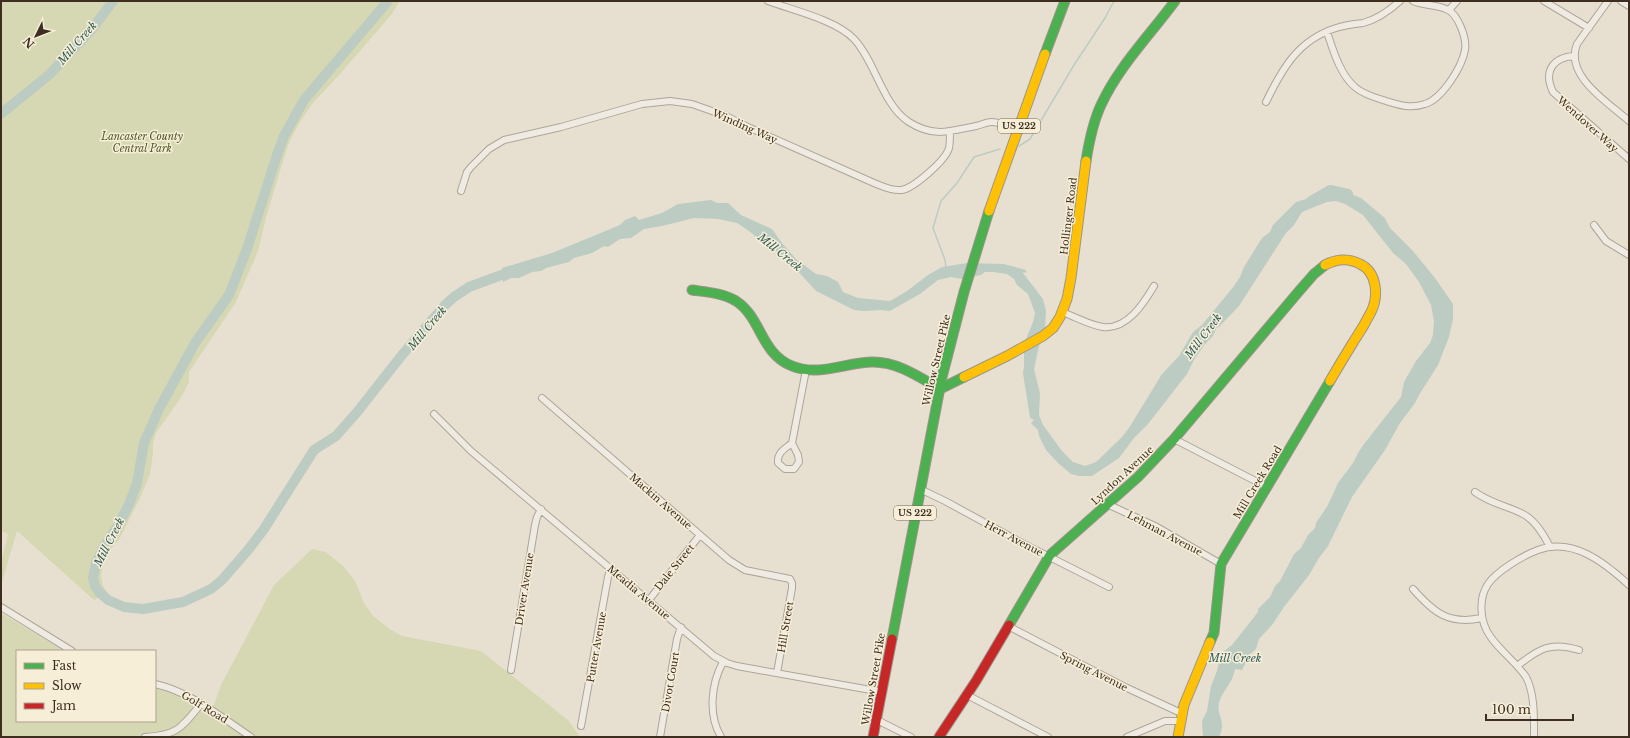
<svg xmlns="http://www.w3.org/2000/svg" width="1630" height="738" viewBox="0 0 1630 738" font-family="'Libre Baskerville',serif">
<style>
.green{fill:#d6d7b3}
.water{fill:#bcccc2}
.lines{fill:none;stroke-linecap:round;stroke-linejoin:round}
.stream{stroke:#bcccc2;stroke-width:1.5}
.river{stroke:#bcccc2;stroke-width:10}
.street-casing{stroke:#ada599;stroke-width:8}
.fast-casing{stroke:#9c958a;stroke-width:11}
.slow-casing{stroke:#9c958a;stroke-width:11}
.jam-casing{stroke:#9c958a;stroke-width:11}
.street{stroke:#efebe3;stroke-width:6}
.fast{stroke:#4caf50;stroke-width:9}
.slow{stroke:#ffc107;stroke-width:9}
.jam{stroke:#c62828;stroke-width:9}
.labels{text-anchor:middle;stroke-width:3;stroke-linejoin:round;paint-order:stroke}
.shield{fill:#f7eed8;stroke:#756857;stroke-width:1}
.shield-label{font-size:9px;font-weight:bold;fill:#3d2e20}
.street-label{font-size:10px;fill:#3d2e20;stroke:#f7eed8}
.park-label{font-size:10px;font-style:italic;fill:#4d5a26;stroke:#f7eed8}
.water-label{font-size:11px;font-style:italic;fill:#2f5d5a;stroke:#f7eed8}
</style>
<rect width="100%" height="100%" fill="#e7e0d1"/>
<path class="green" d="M1,1H400L391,15L341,73L312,104L298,125L289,143L282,164L266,218L258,251L236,302L189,372V382L182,396L156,433L153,443V453L150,474L140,498L120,538L113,546L103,564L101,575L103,586L108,593L94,600L17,531L1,585V562L8,534L1,531Z
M312,549L326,552L343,566L355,581L364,603L373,616L391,630L402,636L481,651L568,720L580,737H1V613L64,651H17V721H155V688L177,695L210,716L221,685L274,585Z"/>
<path class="water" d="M1338,189L1361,198L1385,218L1390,228L1413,251L1435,278L1453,304V319L1449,337L1438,365L1419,395L1415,403L1400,423L1385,450L1352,497L1328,546L1319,558L1309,575L1284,607L1272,625L1259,639L1256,649L1250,654L1242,670L1235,669C1233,683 1222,691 1219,703C1216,715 1227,721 1219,737H1203L1202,721L1207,711L1211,686L1217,671L1220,658L1224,651L1232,645L1258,612V609L1270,597L1275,586L1280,581L1294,554L1301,548L1308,535L1315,528L1316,523L1328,505L1338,483L1353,463L1358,453L1364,444L1401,397L1404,382L1416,361L1430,343L1433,335L1434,321L1431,305L1419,282L1406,264L1393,253L1363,215L1345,204L1336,201L1327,202L1302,212L1294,225L1286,233L1239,306L1217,329L1223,317L1220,320L1213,336L1205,344L1195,358L1187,374L1148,424L1134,438L1119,458L1092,476H1079L1071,474L1058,463L1046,450L1039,436L1038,430L1031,423L1034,420L1030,418L1023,373L1024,366V344L1033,322L1035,313L1028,294L1017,285L1014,279L1007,274L993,272H985L981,275L962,279L951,277L938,280L920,294L890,311L881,310L864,311L854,310L816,291L784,256L773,251L749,231L737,223L718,219L694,218L662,226L644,229L631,238L620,239L608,247L604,246L592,253L574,258L569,262L546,268L541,271L532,272L519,278H511L503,282L502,268L552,253L620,225L625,220L635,216L639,220L662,213L678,204L711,200L717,203H728L741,215L772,229L782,243L796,259L816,274L827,276L838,282L843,292L858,298L890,301L907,291L928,275L942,267L967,263L1004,264L1026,270V273L1024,272L1023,273L1043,299L1046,311L1045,328L1042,333L1034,369L1040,393L1039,415L1043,425L1062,451L1073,462L1085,466L1096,462L1121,438L1129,428L1162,374L1179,356L1193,332L1202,325L1234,286L1240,277L1244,267L1262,238L1270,232L1273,225L1296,202Z"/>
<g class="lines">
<path class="stream" d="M1019,146L1030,139L1074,65L1105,18L1114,1
M946,267L945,260L933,228L941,201L957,183L974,157L1000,149"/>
<path class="river" d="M388,1L304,100L284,136L276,158L247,249L229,295L195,343L159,409L144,443L137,483L130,502L119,524L103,548L96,563L93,578L95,586L100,593L108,600L124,607L143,609L183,602L211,589L222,580L248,550L264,529L314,450L336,436L358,411L402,355L445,305L454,297L469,287L515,270
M1,114L50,74L92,29L113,1
M1311,201L1330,190L1348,194"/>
<defs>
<path id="street" d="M768,1C792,10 836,20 854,39C875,61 883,106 909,122C934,138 950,131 976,126C981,125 987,122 991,122C1000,122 1010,126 1018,128
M1544,1L1589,28
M1608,1L1577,44C1564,76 1609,103 1629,121
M1621,1L1629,6
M1449,10L1457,1
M1327,32C1333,50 1340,75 1356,88C1365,95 1376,98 1386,101C1399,105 1411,109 1425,104C1442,99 1462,67 1465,50C1467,38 1458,15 1448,10C1437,4 1423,6 1413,1
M1575,56C1553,57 1543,71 1553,92L1629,159
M1266,102C1282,69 1298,40 1336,28C1345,25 1354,24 1363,23C1378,19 1389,11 1400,1
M461,191L467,172L471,167L489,149L504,140L561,127L642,104L670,101L692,104L726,116L750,128L874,183C882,186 891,191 901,190C913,189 946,160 949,148C950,143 950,137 950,132
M1594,225L1606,241L1629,255
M1062,312C1076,317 1089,325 1103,327C1127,330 1144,303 1154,286
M542,398L729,560L745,570L790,579L792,583V588L777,673
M434,414L471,451L714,656L727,663L737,666L882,692
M1174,439L1267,487
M792,443C785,449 777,452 778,463L785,469H794L799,462L798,455L792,443L806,370
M920,489L945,501L1022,543L1109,587
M1475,492C1491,504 1506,505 1523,514C1535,520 1544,535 1550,547
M1107,504L1157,527L1221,564
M1413,589C1434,613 1449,625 1482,618
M649,600L700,535
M1,607L72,651
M1008,626L1125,687L1181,713
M1517,666C1539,649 1550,641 1579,650
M511,670L535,525L537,517L541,509
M155,684C191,692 221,717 251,737
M967,695L1048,737
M876,722H881L911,737
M581,726L608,577L611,568
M145,737C178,735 181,728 201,704
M660,737L677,639L681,627
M721,737C708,715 711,684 723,662
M1127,737L1165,721H1180
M1534,737C1534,718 1535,694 1526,677C1516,662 1500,651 1490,636C1480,622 1478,599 1488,584C1497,571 1522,556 1538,550C1573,537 1605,563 1629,585"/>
<path id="fast" d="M1045,54L1065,1
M1086,161C1089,142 1093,122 1101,105C1119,66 1150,35 1175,1
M692,290C706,292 723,293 736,301C762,318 760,353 792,366C819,377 846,362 873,362C898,362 919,377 940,389L964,377
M1009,625L1050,555L1138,477L1174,439L1300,290L1314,274L1325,265
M892,639L942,377L964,292L989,211
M1210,642L1214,633L1221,564L1330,381"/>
<path id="slow" d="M989,211L1045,54
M1325,265C1336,259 1349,258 1360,264C1377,272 1379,296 1371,312C1366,322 1360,332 1354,341C1346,354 1338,367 1330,381
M964,377L1007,356L1043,336L1053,328L1060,317L1067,299L1071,278L1086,161
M1178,737L1184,705L1210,642"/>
<path id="jam" d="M873,737L892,639
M939,737L976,681L1009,625"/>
</defs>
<use href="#street" class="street-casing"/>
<use href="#fast" class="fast-casing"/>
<use href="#slow" class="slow-casing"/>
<use href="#jam" class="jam-casing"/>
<use href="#street" class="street"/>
<use href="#fast" class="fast"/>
<use href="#slow" class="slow"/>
<use href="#jam" class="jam"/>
</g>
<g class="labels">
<g class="shield">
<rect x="998" y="119" width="42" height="14" rx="3"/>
<rect x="894" y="506" width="42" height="14" rx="3"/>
</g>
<g class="shield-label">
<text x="1019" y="129">US 222</text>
<text x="915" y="516">US 222</text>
</g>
<g class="street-label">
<text transform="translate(1588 124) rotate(42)" y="4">Wendover Way</text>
<text transform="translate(745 126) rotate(24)" y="4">Winding Way</text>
<text transform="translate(1068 216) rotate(-83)" y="4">Hollinger Road</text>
<text transform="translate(936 360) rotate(-77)" y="4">Willow Street Pike</text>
<text transform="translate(1122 475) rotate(-43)" y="4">Lyndon Avenue</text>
<text transform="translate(1257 482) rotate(-59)" y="4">Mill Creek Road</text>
<text transform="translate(661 501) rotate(41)" y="4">Mackin Avenue</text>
<text transform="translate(1165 533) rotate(28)" y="4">Lehman Avenue</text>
<text transform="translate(1014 538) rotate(28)" y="4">Herr Avenue</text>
<text transform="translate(674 567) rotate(-51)" y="4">Dale Street</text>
<text transform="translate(524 589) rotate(-81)" y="4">Driver Avenue</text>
<text transform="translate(639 592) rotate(40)" y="4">Meadia Avenue</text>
<text transform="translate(785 627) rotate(-80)" y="4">Hill Street</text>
<text transform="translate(596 647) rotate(-80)" y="4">Putter Avenue</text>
<text transform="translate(1094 671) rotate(27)" y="4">Spring Avenue</text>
<text transform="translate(873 679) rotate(-80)" y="4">Willow Street Pike</text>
<text transform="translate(670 682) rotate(-80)" y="4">Divot Court</text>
<text transform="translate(205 707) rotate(31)" y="4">Golf Road</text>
</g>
<g class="park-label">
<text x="142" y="140">Lancaster County<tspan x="142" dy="12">Central Park</tspan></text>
</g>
<g class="water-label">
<text transform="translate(77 43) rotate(-49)" y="4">Mill Creek</text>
<text transform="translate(780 252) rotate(39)" y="4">Mill Creek</text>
<text transform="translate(427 328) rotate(-50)" y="4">Mill Creek</text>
<text transform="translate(1203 336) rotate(-53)" y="4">Mill Creek</text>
<text transform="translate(109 542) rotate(-63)" y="4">Mill Creek</text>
<text x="1235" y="662">Mill Creek</text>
</g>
</g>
<rect width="1630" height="738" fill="none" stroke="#3d2e20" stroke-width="4"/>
<rect x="16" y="650" width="140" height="72" fill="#f7eed8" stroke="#ada18e"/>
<rect x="24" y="663" width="20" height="6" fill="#4caf50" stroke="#ada18e"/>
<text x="52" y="670" font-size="12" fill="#3d2e20">Fast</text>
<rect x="24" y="683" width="20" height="6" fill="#ffc107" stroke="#ada18e"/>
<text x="52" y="690" font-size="12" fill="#3d2e20">Slow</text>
<rect x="24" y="703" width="20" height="6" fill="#c62828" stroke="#ada18e"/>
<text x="52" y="710" font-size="12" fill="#3d2e20">Jam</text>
<g transform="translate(36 36) rotate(227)" stroke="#f7eed8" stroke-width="3" paint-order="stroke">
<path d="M0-3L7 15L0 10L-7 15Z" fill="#3d2e20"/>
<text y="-6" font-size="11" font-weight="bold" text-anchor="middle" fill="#3d2e20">N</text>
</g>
<path d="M1486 714v6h87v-6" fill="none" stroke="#3d2e20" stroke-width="2"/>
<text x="1492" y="714" font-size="12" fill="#3d2e20" stroke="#f7eed8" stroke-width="3" paint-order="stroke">100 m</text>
</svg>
